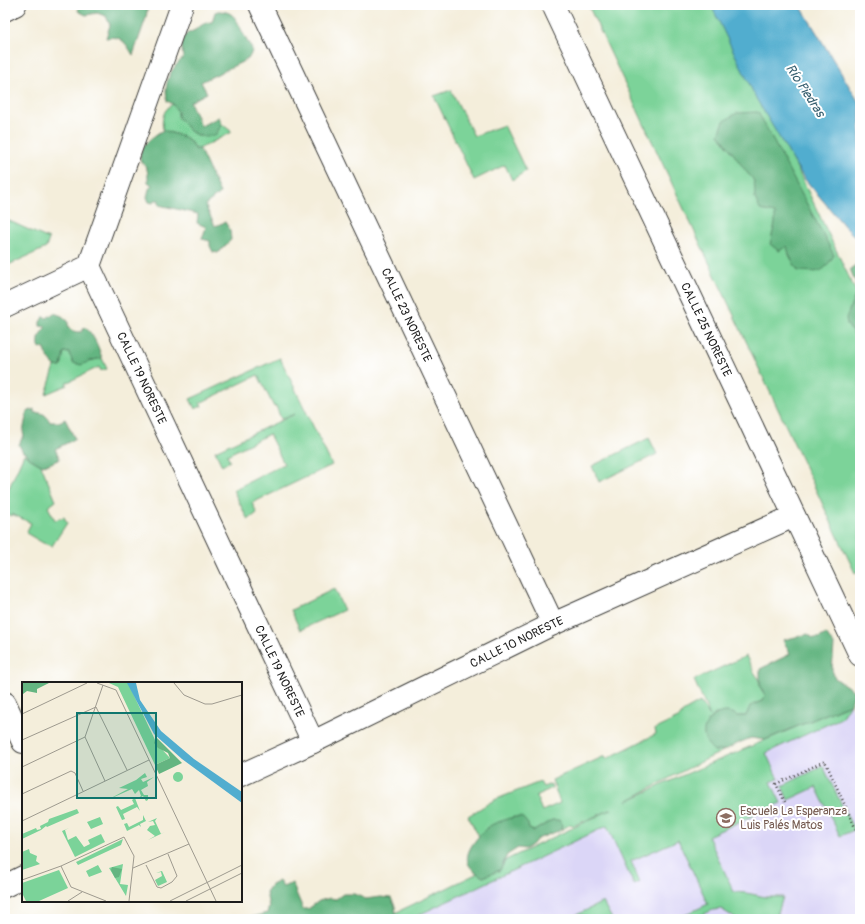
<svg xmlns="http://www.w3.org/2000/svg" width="865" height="924" viewBox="0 0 865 924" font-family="Pangolin,sans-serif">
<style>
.built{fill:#dbd6f7}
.green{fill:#7bd399;stroke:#4c785a}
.forest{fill:#64b581;stroke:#40684e}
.water{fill:#51adcf;stroke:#366476}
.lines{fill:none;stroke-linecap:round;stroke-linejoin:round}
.minor-casing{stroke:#3c3c39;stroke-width:24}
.path{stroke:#3c3c39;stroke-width:2.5;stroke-dasharray:1 3;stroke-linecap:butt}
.minor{stroke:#fff;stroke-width:22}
.labels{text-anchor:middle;stroke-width:4;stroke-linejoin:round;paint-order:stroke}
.street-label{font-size:12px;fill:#1c1c1c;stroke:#fff}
.education-label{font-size:12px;fill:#785e54;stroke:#fff;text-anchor:start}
.water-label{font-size:13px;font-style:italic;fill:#345d6d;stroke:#fff}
.inset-road{fill:none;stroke:#9e9a8f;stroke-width:1}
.view{fill:#0f766e;fill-opacity:0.15;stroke:#0f766e;stroke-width:2}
.inset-edge{fill:none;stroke:#1c1c1c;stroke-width:2}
</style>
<rect width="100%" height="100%" fill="#fff"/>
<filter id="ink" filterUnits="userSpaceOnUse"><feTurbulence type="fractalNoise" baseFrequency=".025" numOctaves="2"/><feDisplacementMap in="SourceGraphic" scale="8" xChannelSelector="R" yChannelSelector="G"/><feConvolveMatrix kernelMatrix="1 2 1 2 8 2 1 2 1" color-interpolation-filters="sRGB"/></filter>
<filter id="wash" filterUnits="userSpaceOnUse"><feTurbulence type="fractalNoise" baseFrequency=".012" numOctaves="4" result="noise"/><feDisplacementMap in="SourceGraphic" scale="16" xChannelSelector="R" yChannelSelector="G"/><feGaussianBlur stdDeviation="0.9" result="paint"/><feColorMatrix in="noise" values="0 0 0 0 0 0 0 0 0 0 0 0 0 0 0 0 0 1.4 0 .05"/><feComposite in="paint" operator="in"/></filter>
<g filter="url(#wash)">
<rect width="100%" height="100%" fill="#f4eedb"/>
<path class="built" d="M850,704L860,725V919H382L679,777Z"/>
<path class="green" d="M588,5H719L860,300V570L855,573Z
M451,90L474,136L504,125L526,171L512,180L505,165L474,180L434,96Z
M173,104L178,112V117L190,131L198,136L215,135L222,124L232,132L197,150L187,138L163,130C161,120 163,109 173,104Z
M5,219L49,239L46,248L8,265L5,257Z
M63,352L69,353L71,357L89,361L102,358L107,369L101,371L99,367L66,383L67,385L46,394L55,366L61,367Z
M280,358L332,465L252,503L257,513L248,520L233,490L284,464L269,434L227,455L230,461L222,466L215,451L295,414L281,419L276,406L274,407L258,375L200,403L202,406L195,409L190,399Z
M649,438L657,454L599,482L592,466Z
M24,454L41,465L56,501L48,507L55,520L64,517L67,523L52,546L43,543L26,533L31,523L12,514L11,516L5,513V497Z
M334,589L344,610L300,630L291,610Z
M746,656L754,672L759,679L760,687L765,695L763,701C754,703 750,707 746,716H736L733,713L715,714L711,719L714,751L725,750L677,774L627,801L679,777L850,704L841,718L766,753L778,779L771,782L781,803L708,836L734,892L747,893L765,897H783L776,919H735L732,916L721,909L713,910L693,919H676L708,904L678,840L631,861L640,882L634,885L607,826L410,919H404L396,915L395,913L478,873L483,877L500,870L506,860L612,809L573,826L571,824L561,830L562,825L552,820L534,831L529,829L514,817L488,827L479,837L468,816L494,800L540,782L543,787L551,784L552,788L536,796L542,811L560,803L552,780L605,756L606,759L656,734L655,729L680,717L684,711L700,702L710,716L694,680Z
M823,766L854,830L840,836L816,787L788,800L782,786Z
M603,902L612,919H591C582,911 578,919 568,919Z"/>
<path class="forest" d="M84,5H148L146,18L133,55C125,42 121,35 106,38L110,25L106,16L97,13L86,15L78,11L79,7Z
M218,11C237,11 237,23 245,37C250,48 256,47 248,59L201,82L207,93L190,102L201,126L219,117L222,124L215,136H198L190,131L178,117V112L173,104L167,101C164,82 169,71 183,58C182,50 180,38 188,33C190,32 193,31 195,30C201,26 204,22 212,22L215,12Z
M758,112L834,255C822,275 820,272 798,271L789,255L787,246L779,251L770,244L775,223V213L760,210C759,206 756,202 755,198C754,189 757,180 748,174L719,134L724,121L737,113Z
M163,130L187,138L196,150L199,148L220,193L205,205L215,226L225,222L230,230L231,240L218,253L213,252L210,246V241L202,239L206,227L197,223L198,214L159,205V200H155L153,203L149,202L147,197L149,189L152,185L148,182C148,178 148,170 146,167C144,164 143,165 141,162C136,148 153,136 163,130Z
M857,264L860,265V344L847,324L846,318L858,288L850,269Z
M54,313L62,316L68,321C67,330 73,332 81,332L85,327C94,335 98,346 102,358L89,361L82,365L73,363L69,353L64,352L61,367C51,367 51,359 45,353V349L39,347C38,338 40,333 46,327L40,326V322L43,317L47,318Z
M34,409V413C42,412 46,414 50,422H59L65,419L75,439L55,449L60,459L49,464L41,465L29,458L27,454L23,452L19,445L21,440L24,436L23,432L27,412Z
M808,634L813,638H819L826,634L834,645L832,670L835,678L854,691L853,698L850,704L765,740L751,738L741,742L725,750L714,751C709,746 705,742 704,735C702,719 724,705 737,716H746L750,706L763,701L765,695L760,687V669L790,654L783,640Z
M514,817H522L528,824L529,829L534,831L552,820H559L562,825L561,830L537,839L532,845L525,849L518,848L507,855L500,870L483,877C478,874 472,870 469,865C462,853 479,835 487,828C494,822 506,820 514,817Z
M279,881L283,887L292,883L303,909H308L319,901L330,898L336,899L343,894H354L366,899L380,897L391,898L395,906L396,915L404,919H410H245L267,913L269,907L266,892L271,885Z"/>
<path class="water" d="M711,5H800L860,104V241L846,228L803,177L757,100Z"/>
</g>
<g filter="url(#ink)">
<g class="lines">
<defs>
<g id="minor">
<path id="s1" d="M182,5L89,266L313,742"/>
<path id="s2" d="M260,5L553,624"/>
<path id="s3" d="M553,5L860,655"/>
<path d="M5,10L15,5"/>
<path d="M5,306L89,266"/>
<path d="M5,703L23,742"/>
<path id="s4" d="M241,775L313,742L553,624L794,516"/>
<path d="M5,886L23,877"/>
</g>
</defs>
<use href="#minor" class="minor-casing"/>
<path class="path" d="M785,802L776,784L825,761L858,834
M712,919L717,918L721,919"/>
<use href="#minor" class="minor"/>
</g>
</g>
<defs>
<symbol id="school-ring" viewBox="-11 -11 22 22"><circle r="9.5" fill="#fff" stroke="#8d6e63" stroke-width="1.5"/><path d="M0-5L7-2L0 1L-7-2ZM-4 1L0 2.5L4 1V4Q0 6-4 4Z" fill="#8d6e63"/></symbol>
</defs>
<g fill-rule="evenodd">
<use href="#school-ring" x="715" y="807" width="22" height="22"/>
</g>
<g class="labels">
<g class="street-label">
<text dy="4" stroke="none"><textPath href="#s2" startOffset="343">CALLE 23 NORESTE</textPath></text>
<text dy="4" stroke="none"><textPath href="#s3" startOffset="359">CALLE 25 NORESTE</textPath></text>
<text dy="4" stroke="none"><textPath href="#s1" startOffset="401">CALLE 19 NORESTE</textPath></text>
<text dy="4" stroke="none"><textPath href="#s4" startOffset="306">CALLE 10 NORESTE</textPath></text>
<text dy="4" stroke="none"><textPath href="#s1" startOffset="725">CALLE 19 NORESTE</textPath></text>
</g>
<g class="education-label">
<text x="740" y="815">Escuela La Esperanza<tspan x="740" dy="14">Luis Palés Matos</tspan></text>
</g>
<g class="water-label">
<text transform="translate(806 90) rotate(57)" y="5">Río Piedras</text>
</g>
</g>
<g transform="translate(22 682)">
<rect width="220" height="220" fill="#f4eedb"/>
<path d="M87,1H106L135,62L148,76L133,83L96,5ZM151 95a5 5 0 1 1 10 0a5 5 0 1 1-10 0ZM123,91L125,95L119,97L121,100L132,95L125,100L126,104L119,108L122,113H126V118L124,119L121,114L115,117L119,114L117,108L113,112L110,107L92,115H91L106,107L97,106L114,98ZM113,116L118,129L115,125L101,132L103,137L100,138L94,125L96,124L99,128L112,122L110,118ZM55,127L57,131L25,145L24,144L19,148L0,157V152L14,146L15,148L19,147L18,144L26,140L27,137ZM121,133L124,139L118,142L119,145L117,143L105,149L102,142L105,141L107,145L121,138ZM78,135L81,142L69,147L65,140ZM135,136L133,139L139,152L143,150L126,158L133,154L125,148L128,144L133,143L131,139L126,140ZM47,146L43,148L46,158L54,154L62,165L68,162L66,158L79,152L83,160L53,175L40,149ZM101,157L99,163L56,183L54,180ZM7,167L8,171L15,174L14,179L18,182L0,188V170ZM101,182L98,202L106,203L104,214L87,186ZM76,183L80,190L67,195L64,189ZM37,188L46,206L17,219H4L0,211V201ZM140,189L145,200L136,204L133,198L140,194L139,190L134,191Z" fill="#7bd399"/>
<path d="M0,1H27L15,7V11L5,9L1,12ZM134,55L160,81L137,92L133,83L148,76L146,71L136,66L132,61ZM90,185L100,187L97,195L93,196L89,188Z" fill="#64b581"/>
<path d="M105,1H114L118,18L139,49L172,77L220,110V121L160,77L132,52Z" fill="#51adcf"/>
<path class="inset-road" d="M75,1L94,8L194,219M152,1L162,13L183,22H190L220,13M81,3L63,55L83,99M0,32L65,1M0,58L74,25L105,88M0,85L63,55M0,112L49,89L53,91L61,109M0,139L127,78M124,183L135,205L139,206L150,200L155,194L146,172M39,184L49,205L84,219M111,186L167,162M0,198L39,184L102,155L112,174L107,219M46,219L60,210M148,219L220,183M164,219L220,191"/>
<path class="view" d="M55,31H134V116H55Z"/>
<rect width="220" height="220" class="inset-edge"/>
</g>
<rect width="865" height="924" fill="none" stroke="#fff" stroke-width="20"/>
</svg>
